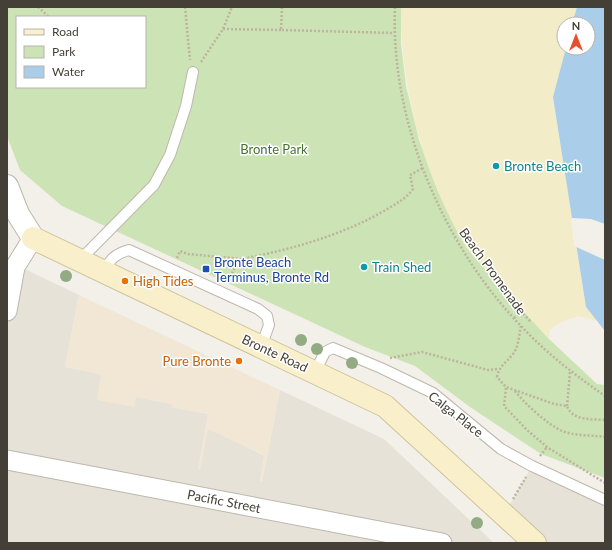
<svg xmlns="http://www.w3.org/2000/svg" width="612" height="550" viewBox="0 0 612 550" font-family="Lato,sans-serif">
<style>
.residential{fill:#e6e2d7}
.commercial{fill:#f2e7d5}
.green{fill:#cce3b5;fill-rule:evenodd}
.sand{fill:#f3ecc8}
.water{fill:#aacde9}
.pier{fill:#f2f0e8}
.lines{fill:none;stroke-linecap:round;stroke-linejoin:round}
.service-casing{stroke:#bdb8ac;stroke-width:12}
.minor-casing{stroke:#bdb8ac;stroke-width:21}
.tertiary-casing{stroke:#bdb8ac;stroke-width:24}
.secondary-casing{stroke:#cec39c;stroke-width:24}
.path{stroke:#bdb49e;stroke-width:2.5;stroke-dasharray:2 2;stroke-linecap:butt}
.service{stroke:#fff;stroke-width:10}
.minor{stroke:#fff;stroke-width:19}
.tertiary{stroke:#fff;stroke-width:22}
.secondary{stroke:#f9f0cb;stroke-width:22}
.tree{fill:#93ab83}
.culture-dot{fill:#0f9aa8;stroke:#fff;stroke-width:1.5}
.transit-dot{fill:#1a4fb4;stroke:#fff;stroke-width:1.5}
.food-dot{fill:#e8710a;stroke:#fff;stroke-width:1.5}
.labels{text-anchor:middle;stroke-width:3;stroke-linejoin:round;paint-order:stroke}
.park-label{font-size:13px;fill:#467230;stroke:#fff}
.culture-label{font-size:13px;fill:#0d838f;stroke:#fff;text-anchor:start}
.transit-label{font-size:13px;fill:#164399;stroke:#fff;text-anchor:start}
.street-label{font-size:13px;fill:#454037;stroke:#fff}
.food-label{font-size:13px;fill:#c56008;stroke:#fff;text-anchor:start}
</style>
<rect width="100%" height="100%" fill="#f2f0e8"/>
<path class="residential" d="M7,253L10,262L79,295L65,367L101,374L133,407L136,397L172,404V407L208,414L199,470L208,428L265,456L260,481L262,482L280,390L384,439L494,543H7Z
M532,466L605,500V543H535L504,515Z"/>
<path class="commercial" d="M79,295L280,390L262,482L260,481L264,455L208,429L200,470L198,469L208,414L172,407V404L136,397L134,407L97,400L101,374L65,367Z"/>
<path class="green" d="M7,7H401V44L406,86L419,140L438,191L467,248L549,339L597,384L605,385V478L541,454L470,407L415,366L365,347L62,206L20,170L7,136ZM17,17H145V87H17Z"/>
<path class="sand" d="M401,7H577L572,24H564V48H566L553,97L586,307L597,321L578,316L559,323L550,330L549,339C529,317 508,295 488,272C481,264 472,256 466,247C423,174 401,91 401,7Z"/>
<path class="water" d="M577,7H605V331L586,307L553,97L566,48H588V24H572Z"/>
<path class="pier" d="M572,218L591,219L605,224V260L574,246L571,221Z"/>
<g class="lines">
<defs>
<path id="service" d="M79,261L154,185L170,155L186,106L193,72
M104,272C110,259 115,254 129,250L258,309L267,316L269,325L261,347
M315,372L325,352L333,348L381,368L433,393L501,449L532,466L605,500"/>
<path id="minor" d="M7,311L15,267L33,238
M7,460L442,543"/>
<path id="tertiary" d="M7,186L18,214L33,238"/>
<path id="secondary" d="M33,238L385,406L535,543"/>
</defs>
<use href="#service" class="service-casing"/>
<use href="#minor" class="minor-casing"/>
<use href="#tertiary" class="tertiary-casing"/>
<use href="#secondary" class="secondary-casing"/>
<path class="path" d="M38,7L49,17
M185,7L190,60
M282,7L281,30L394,33
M395,7C390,121 443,245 521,326C546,353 575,375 605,396
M223,29L281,30
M201,62L223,29L232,7
M177,258L180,251L188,254L242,259
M229,281L237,262L242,259C292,249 340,236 384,211C395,204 405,200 413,189L410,175L423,168
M515,305L531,322
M514,318L522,312
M521,326C519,335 519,346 513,354C506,363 499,366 497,377L506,387L554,404L567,406C572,421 592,419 605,420
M390,358L422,352L488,370L498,369
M506,388L504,406L527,430L547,447L605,483
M515,391C525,404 547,424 562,431C575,436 591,435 605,437
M567,406L570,372
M540,456L547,447
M513,499L526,477"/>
<use href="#service" class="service"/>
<use href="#minor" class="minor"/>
<use href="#tertiary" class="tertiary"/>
<use href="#secondary" class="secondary"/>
</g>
<g class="tree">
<circle cx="66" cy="276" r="6"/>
<circle cx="301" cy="340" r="6"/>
<circle cx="317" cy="349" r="6"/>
<circle cx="352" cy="363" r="6"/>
<circle cx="477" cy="523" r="6"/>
</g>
<g class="culture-dot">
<circle cx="496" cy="166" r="4"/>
<circle cx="364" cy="267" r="4"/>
</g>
<rect class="transit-dot" x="202" y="265" width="8" height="8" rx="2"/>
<g class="food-dot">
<circle cx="125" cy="281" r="4"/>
<circle cx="239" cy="361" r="4"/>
</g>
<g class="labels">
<g class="park-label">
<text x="274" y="154">Bronte Park</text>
</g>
<g class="culture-label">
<text x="504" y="171">Bronte Beach</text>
<text x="372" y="272">Train Shed</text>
</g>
<g class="transit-label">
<text x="214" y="267">Bronte Beach<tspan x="214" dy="15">Terminus, Bronte Rd</tspan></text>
</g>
<g class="street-label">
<text transform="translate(493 271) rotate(54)" y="5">Beach Promenade</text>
<text transform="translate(275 353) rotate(25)" y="5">Bronte Road</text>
<text transform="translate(456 414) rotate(38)" y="5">Calga Place</text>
<text transform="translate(224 501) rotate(11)" y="5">Pacific Street</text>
</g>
<g class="food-label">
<text x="133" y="286">High Tides</text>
<text x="231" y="366" text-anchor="end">Pure Bronte</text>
</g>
</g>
<rect width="612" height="550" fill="none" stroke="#454037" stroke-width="16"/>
<rect x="16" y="16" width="130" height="72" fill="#ffffff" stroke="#b5b3af"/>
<rect x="24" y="29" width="20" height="6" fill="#f9f0cb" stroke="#b5b3af"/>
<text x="52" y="36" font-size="12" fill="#454037">Road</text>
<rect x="24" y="46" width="20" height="12" fill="#cce3b5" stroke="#b5b3af"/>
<text x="52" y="56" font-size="12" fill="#454037">Park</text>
<rect x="24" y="66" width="20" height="12" fill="#aacde9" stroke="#b5b3af"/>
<text x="52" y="76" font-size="12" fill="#454037">Water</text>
<g transform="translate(576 36)"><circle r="19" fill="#ffffff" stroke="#b5b3af"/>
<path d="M0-3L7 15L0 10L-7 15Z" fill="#e6502c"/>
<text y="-6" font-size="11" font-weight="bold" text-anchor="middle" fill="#454037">N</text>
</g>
</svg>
